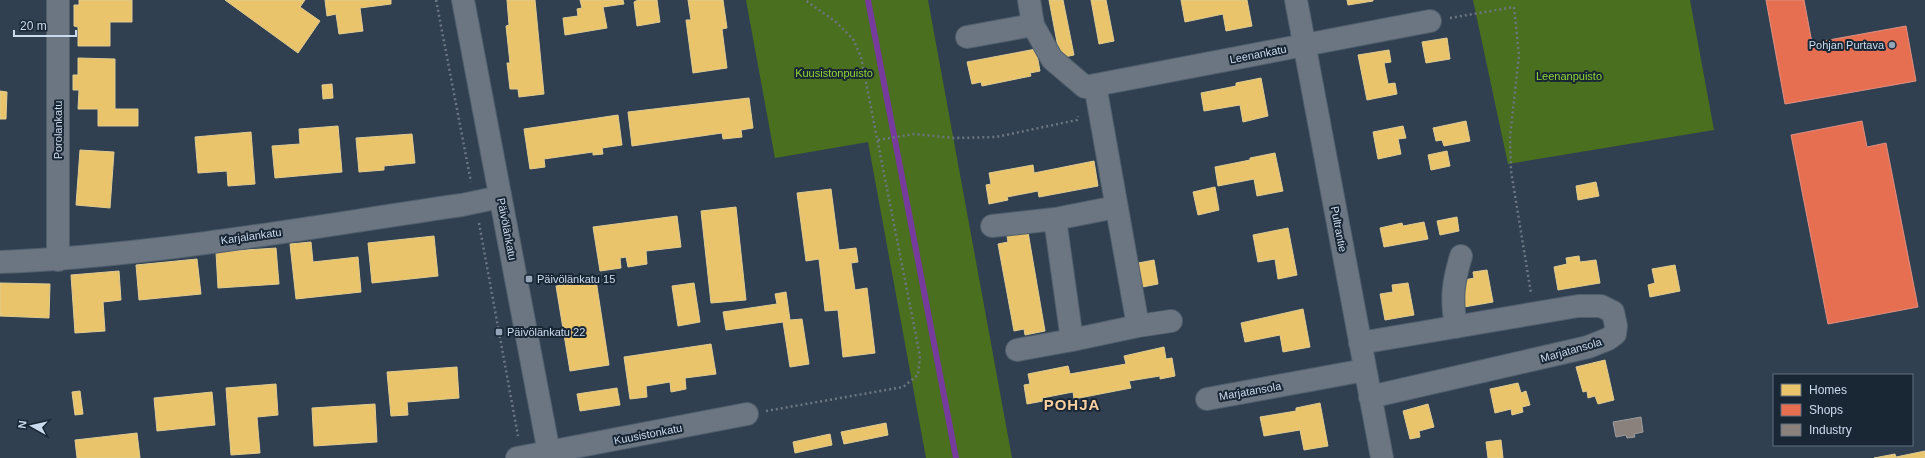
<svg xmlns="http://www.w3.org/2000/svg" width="1925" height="458" viewBox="0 0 1925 458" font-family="Helvetica,sans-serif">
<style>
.green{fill:#4a6f1e}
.homes{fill:#e9c46a;stroke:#e0cb92}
.shops{fill:#e76f51;stroke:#df8f80}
.industry{fill:#8a817c;stroke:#9e9c9e}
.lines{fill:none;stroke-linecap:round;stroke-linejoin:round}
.stream{stroke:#763b9d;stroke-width:6}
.minor-casing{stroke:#505e6c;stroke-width:24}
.path{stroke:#6c7681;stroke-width:2.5;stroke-dasharray:2 3;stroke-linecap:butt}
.minor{stroke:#6b7682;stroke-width:22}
.poi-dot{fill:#95a5b7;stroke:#192634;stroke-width:1.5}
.labels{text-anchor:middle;stroke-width:4;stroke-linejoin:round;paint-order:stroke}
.poi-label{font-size:11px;fill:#cbdbee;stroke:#192634;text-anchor:start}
.street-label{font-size:11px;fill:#cbdbee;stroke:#192634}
.park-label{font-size:11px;fill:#92d735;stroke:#192634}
.district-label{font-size:15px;font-weight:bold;letter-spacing:1px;fill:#fcd1a0;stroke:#192634}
</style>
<rect width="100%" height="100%" fill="#304051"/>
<path class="green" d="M746,0H928L1012,458H926L868,142L775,158Z
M1473,0H1690L1714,130L1508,164Z"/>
<path class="homes" d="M79,0H132V22H110V46H78V27L74,26V5H79Z
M225,0H305L300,7L320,21L298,53Z
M325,0H391V4L360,8L363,31L339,34L336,14L327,16Z
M507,0H535L544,94L519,97L518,89H510L507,63H510L506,26L509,25Z
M580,0H623L624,4L603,7L607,28L565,35L563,18L578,16L577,9L582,8Z
M638,0H657L660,22L637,26L634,2Z
M688,0H723L727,28L722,29L727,68L693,73L686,20H691Z
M1049,0H1063L1074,55L1060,58Z
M1091,0H1106L1114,41L1099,44Z
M1181,0H1247L1252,26L1226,31L1223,14L1185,22Z
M1347,0H1373V1L1348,5Z
M1447,38L1450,59L1426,63L1422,42Z
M1036,49L1040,71L1030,73L1031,76L982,86L981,82L972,84L967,62Z
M1389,50L1391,62L1384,63L1388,84L1395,83L1397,94L1367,100L1358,55Z
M78,58L115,59V109H138V126H98V109H78L79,90H73V75H78Z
M1261,78L1268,116L1243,122L1240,105L1204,111L1201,93L1236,86V83Z
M332,84L333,98L323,99L322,85Z
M0,91L7,92L6,119H0Z
M749,98L753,128L741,130L742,137L723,139L722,133L632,146L628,112Z
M618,115L622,145L602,148L603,154L593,155V152L544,159L545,167L530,169L524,129Z
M1466,121L1470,141L1444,146L1442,140L1436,141L1433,128Z
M338,126L342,172L275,178L272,146L300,144L299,129Z
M1403,126L1406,138L1398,139L1401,154L1378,159L1373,132Z
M251,132L255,184L228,186L227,171L198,173L195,137Z
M412,134L415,163L384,166V170L359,172L356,138Z
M80,150L114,152L110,208L76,205Z
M1447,151L1450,166L1431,170L1428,155Z
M1275,153L1283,191L1257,196L1254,179L1218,186L1215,167L1250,160V158Z
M1094,161L1098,186L1039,197L1038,191L1007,197L1008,200L989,204L986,185L991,184L989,173L1033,165L1034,173Z
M1596,182L1599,196L1578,200L1576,186Z
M1215,187L1219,210L1198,215L1193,192Z
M831,189L839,250L856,248L858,262L851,263L855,290L867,288L875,353L843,357L838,310L825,311L819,259L806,261L797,193Z
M736,207L746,300L711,303L701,211Z
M677,216L681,247L646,251L647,264L628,267L626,257L620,258L621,268L600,271L593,227Z
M1457,217L1459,231L1440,235L1437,221Z
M1424,222L1428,239L1384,247L1380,228L1402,223L1403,226Z
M1288,228L1297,275L1278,279L1275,259L1258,262L1253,235Z
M1028,232L1045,331L1025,335L1024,329L1014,331L998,244L1008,242L1007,236Z
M434,236L438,276L372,283L368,243Z
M311,242L313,262L358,257L361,292L296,299L290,244Z
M276,248L279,284L218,288L216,252Z
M1579,256L1580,262L1596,260L1600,283L1558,290L1554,267L1567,264L1566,258Z
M197,259L201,294L139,300L136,265Z
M1154,260L1158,284L1137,288L1133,264Z
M1675,265L1680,291L1650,297L1648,285L1655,283L1652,269Z
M1487,270L1493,302L1464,307L1460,281L1474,278L1473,272Z
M119,271L121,300L103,302L105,331L75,333L71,275Z
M596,280L609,365L570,371L556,286Z
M0,283L50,284L49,318L0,316Z
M694,283L700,322L678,326L672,286Z
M1408,283L1414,315L1385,320L1380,294L1393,292L1392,285Z
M786,292L790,320L802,319L809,364L790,367L783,322L726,330L723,312L777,304L775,294Z
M1303,309L1310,347L1283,352L1280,335L1245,342L1241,323Z
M711,344L716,374L685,378L686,389L671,392L670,382L646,386L647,397L630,399L624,357Z
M1164,347L1166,359L1172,358L1175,376L1160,379V376L1129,381L1131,388L1074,399L1073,392L1042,398L1043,401L1027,404L1024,385L1030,384L1028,374L1068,366L1070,374L1126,364L1124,356Z
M1605,360L1614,400L1598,404L1595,396L1588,398L1587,391L1583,392L1576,367Z
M457,367L459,398L407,402L408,415L391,416L387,372Z
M1518,383L1521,393L1526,391L1530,405L1522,407L1523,412L1512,415L1511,409L1495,413L1490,389Z
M276,384L278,415L257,417L260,453L231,455L226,388Z
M617,388L620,405L580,411L577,394Z
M80,391L83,414L75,415L72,392Z
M212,392L215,425L157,431L154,398Z
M1320,403L1328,446L1304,450L1300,430L1264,436L1260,417L1296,411V408Z
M375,404L377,442L314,446L312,408Z
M1428,404L1434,427L1419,431L1420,437L1410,439L1403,411Z
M886,423L888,435L844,444L841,432Z
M137,433L140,458H77L75,440Z
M830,434L832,445L795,453L793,442Z
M1501,440L1503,458H1488L1486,442Z
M1925,451V458H1896V457Z
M1895,454L1896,458H1874Z"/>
<path class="shops" d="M1766,0H1804L1812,43L1906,26L1916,81L1785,104Z
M1862,121L1867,147L1886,143L1918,307L1828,324L1791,135Z"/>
<path class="industry" d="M1641,417L1643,432L1634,434L1635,437L1627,438L1626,435L1616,437L1613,422Z"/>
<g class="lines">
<path class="stream" d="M868,0L956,458"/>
<defs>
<path id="minor" d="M463,0L550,458
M1029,0L1033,25L1052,59L1085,87L1430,21
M1296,0L1382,458
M967,37L1033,25
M1095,85L1138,326L1072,340L1055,219L1116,207
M992,226L1055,219
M58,260V0
M0,262C155,256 309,227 462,205L500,197
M1138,326L1171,321
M1456,327C1451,298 1453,283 1461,256
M1360,343L1578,306H1601L1613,312L1616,326L1615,334L1608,339L1588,347L1370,397
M1017,350L1072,340
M1207,399L1365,370
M517,458L747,414"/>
</defs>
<use href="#minor" class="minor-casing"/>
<path class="path" d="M436,0L471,182
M1450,18L1514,7L1519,55L1510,137L1511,171L1531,293
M878,140L914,134L954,138L996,137L1077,120L1078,116
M479,223L518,436
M766,411L903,387L918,375L920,356L861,57L853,39L836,22L805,0"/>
<use href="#minor" class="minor"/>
</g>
<g class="poi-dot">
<circle cx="1892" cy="45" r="4"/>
<rect x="525" y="275" width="8" height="8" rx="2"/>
<rect x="495" y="328" width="8" height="8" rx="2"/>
</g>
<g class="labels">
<g class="poi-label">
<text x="1884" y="49" text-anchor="end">Pohjan Purtava</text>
<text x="537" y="283">Päivölänkatu 15</text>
<text x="507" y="336">Päivölänkatu 22</text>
</g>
<g class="street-label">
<text transform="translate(1258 54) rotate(-11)" y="4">Leenankatu</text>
<text transform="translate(58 130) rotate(-90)" y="4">Porolankatu</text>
<text transform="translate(507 229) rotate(79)" y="4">Päivölänkatu</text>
<text transform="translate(1339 229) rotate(79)" y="4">Pultrantie</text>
<text transform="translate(251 236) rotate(-8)" y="4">Karjalankatu</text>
<text transform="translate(1571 350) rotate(-16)" y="4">Marjatansola</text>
<text transform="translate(1250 391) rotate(-10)" y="4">Marjatansola</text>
<text transform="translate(648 434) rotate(-11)" y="4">Kuusistonkatu</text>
</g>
<g class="park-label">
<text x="834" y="77">Kuusistonpuisto</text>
<text x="1569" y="80">Leenanpuisto</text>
</g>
<g class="district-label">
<text x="1072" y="410">POHJA</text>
</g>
</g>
<rect x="1773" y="374" width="140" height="72" fill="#192634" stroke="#606e7e"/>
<rect x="1781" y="384" width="20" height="12" fill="#e9c46a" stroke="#606e7e"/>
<text x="1809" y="394" font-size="12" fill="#cbdbee">Homes</text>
<rect x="1781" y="404" width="20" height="12" fill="#e76f51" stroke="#606e7e"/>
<text x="1809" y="414" font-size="12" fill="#cbdbee">Shops</text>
<rect x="1781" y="424" width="20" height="12" fill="#8a817c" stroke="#606e7e"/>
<text x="1809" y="434" font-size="12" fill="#cbdbee">Industry</text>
<g transform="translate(32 426) rotate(278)" stroke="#192634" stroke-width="3" paint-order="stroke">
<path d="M0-3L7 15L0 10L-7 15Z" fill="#cbdbee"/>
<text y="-6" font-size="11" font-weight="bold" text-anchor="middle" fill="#cbdbee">N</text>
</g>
<path d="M14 30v6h62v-6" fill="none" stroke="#cbdbee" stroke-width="2"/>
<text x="20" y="30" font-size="12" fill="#cbdbee" stroke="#192634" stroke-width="3" paint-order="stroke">20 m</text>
</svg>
